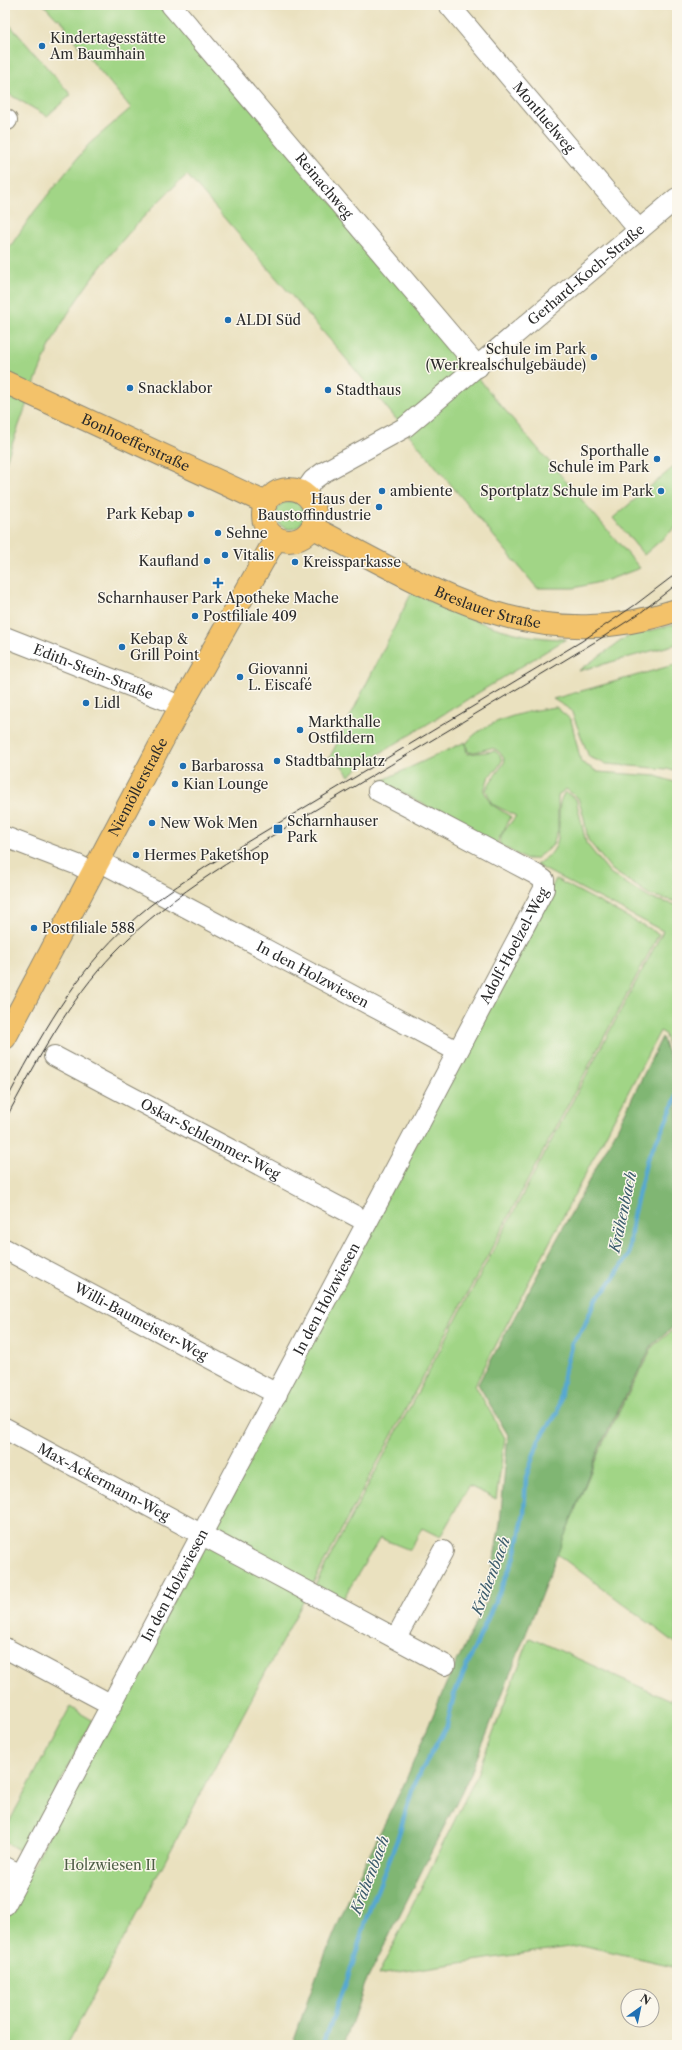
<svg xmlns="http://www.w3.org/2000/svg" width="682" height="2050" viewBox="0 0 682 2050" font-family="'Libre Caslon Text',serif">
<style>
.green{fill:#a1d586;stroke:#668058}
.forest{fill:#80b673;stroke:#56704f}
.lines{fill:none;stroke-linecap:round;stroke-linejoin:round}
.stream{stroke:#56a8d1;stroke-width:4.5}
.minor-casing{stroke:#8a8675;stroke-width:22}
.major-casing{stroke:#8a8675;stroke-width:24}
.minor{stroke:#fff;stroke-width:20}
.major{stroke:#f3c26a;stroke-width:22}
.tram{stroke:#2b2b2b;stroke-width:1}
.poi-dot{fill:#1f6fb2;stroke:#fbf7ec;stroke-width:1.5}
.labels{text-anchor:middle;stroke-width:3;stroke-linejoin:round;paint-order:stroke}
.poi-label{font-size:14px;fill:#2b2b2b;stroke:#fbf7ec;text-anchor:start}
.street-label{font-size:14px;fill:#2b2b2b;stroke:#fbf7ec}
.park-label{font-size:14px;fill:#4e5e46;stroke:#fbf7ec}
.water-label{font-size:15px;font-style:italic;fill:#3c5d6d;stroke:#fbf7ec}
</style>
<rect width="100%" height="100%" fill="#fbf7ec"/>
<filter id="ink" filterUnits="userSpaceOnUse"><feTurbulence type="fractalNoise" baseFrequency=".025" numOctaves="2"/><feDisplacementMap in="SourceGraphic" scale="8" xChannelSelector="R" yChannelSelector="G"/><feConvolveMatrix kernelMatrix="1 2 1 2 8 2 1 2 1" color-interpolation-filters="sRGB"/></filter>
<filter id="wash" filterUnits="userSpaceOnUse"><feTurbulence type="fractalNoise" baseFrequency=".012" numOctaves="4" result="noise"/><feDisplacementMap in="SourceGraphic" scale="16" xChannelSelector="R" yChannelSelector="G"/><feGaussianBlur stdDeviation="0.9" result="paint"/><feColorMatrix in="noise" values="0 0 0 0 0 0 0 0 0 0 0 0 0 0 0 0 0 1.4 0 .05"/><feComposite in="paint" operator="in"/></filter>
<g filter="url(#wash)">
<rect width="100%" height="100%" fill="#eae1bf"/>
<path class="green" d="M44,5H165L470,366L487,389L640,568L608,580L574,588H537L337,348L187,175C137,218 76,290 48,350C32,387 19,426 5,464V254L34,212L89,144L131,108L64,28L66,26L59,18L57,19Z
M9,24L71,95L47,116L5,92V32Z
M677,464V526L644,555L613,518Z
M276 515a14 14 0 1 1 28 0a14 14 0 1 1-28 0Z
M412,592C461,616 510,639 566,639L364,763L349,776L342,766L329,759Z
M677,624V644L578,671L628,636Z
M677,664V772L667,769L606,764L589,757L571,710L553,699Z
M556,707L571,720L581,762L598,772L656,776L677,783V902L650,895L612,870L588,840L584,818L578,798L566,789L558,795V830L552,846L535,859H525L499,844L502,834L516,816L492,804L486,790C491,779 499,771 505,761C494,738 485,754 468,752L466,744C481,721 530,710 556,707Z
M465,742L467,754L495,751L500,755L502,761L497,769L489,776L484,791L491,804L511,817L496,844L381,781Z
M565,792L576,799L586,843L610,873L649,898L677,905V1069L664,1033L660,1031L475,1385L505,1438L496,1499L469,1486L440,1537L422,1528L410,1550L380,1538L341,1602L313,1589L663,931L536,865C541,861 550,856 553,851C565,833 553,807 565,792Z
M556,879L659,934L67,2045H5V1918Z
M677,1327V1644L557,1554L601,1447L653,1346Z
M530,1637L671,1701L677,1690V1967L582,1945L378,1975L476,1777Z
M70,1707L92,1720L24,1853L5,1842V1830Z"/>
<path class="forest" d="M662,1037L677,1079V1324L652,1345L600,1446L471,1773L365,1984L344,2045H292L316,1977L357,1879L405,1782L446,1684L487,1600L500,1523L508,1435L478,1384L617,1129Z"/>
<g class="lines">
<path class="stream" d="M323,2045L352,1966L367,1916L397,1840L414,1784L447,1725L454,1695L515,1556L524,1514L526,1477L539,1440L558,1412L564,1373L572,1343L584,1327L595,1300L608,1286L628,1256L633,1216L647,1159L665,1124L677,1095"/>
</g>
</g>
<g filter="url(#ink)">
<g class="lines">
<defs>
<g id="minor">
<path id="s1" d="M171,5L478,367"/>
<path id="s2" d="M449,5L639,230"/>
<path d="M5,119L7,120"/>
<path id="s3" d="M303,494L313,480L324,472L404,428L677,198"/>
<path id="s4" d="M5,637L181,706"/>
<path d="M5,837L78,865L93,873"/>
<path id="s5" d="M99,861L457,1051"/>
<path id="s6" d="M54,1056L367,1222"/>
<path id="s7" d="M5,1249L277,1394"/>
<path id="s8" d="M5,1429L445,1665"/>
<path d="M396,1638L443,1551"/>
<path d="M5,1648L112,1705"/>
<path d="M5,1867L21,1875"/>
<path id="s9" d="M5,1905L544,889V880L535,874L378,791"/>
</g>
<g id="major">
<path id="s10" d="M5,382L266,503"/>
<circle cx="289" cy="515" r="26"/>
<path id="s11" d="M312,527C435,591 533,658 677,610"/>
<path id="s12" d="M5,1038L176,715L276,538"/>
</g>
</defs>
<use href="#minor" class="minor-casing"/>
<use href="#major" class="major-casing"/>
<use href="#minor" class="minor"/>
<use href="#major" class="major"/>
<path class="tram" d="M5,1103C40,1037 75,972 131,922C154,900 181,884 207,866L582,641L635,605L677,573
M5,1120C37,1061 68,1001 115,952C173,891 248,851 320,807C414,751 509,694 603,637L640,613L677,584"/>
</g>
</g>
<g class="poi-dot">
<circle cx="42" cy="46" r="4"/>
<circle cx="228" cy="320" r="4"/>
<circle cx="594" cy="357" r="4"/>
<circle cx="130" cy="388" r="4"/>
<circle cx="328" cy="390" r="4"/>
<circle cx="657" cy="459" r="4"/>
<circle cx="382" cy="491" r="4"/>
<circle cx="661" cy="491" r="4"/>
<circle cx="379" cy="507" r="4"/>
<circle cx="191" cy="514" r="4"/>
<circle cx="218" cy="533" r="4"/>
<circle cx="225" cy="555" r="4"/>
<circle cx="207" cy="561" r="4"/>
<circle cx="295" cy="562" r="4"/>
<path d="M216 577h4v4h4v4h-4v4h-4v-4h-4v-4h4z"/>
<circle cx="195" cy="616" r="4"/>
<circle cx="122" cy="647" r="4"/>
<circle cx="240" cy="677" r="4"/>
<circle cx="86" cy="703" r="4"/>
<circle cx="300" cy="730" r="4"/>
<circle cx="277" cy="761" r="4"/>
<circle cx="183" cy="766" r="4"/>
<circle cx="175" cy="784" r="4"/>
<circle cx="152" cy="823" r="4"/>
<rect x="273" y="824" width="10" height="10" rx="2"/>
<circle cx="136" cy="855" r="4"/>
<circle cx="34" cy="928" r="4"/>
</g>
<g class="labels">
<g class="poi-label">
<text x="50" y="43">Kindertagesstätte<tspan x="50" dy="16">Am Baumhain</tspan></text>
<text x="236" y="325">ALDI Süd</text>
<text x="586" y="354" text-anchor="end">Schule im Park<tspan x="586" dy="16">(Werkrealschulgebäude)</tspan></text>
<text x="138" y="393">Snacklabor</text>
<text x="336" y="395">Stadthaus</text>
<text x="649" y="456" text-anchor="end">Sporthalle<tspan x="649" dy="16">Schule im Park</tspan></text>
<text x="390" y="496">ambiente</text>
<text x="653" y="496" text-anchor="end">Sportplatz Schule im Park</text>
<text x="371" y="504" text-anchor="end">Haus der<tspan x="371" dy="16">Baustoffindustrie</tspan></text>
<text x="183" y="519" text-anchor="end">Park Kebap</text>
<text x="226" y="538">Sehne</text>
<text x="233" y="560">Vitalis</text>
<text x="199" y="566" text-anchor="end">Kaufland</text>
<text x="303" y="567">Kreissparkasse</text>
<text x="218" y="603" text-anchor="middle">Scharnhauser Park Apotheke Mache</text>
<text x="203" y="621">Postfiliale 409</text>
<text x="130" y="644">Kebap &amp;<tspan x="130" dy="16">Grill Point</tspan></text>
<text x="248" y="674">Giovanni<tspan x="248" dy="16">L. Eiscafé</tspan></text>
<text x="94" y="708">Lidl</text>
<text x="308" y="727">Markthalle<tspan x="308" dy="16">Ostfildern</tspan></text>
<text x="285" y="766">Stadtbahnplatz</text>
<text x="191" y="771">Barbarossa</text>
<text x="183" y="789">Kian Lounge</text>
<text x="287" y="826">Scharnhauser<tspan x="287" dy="16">Park</tspan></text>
<text x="160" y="828">New Wok Men</text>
<text x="144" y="860">Hermes Paketshop</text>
<text x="42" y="933">Postfiliale 588</text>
</g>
<g class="street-label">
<text dy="5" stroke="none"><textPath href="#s2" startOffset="147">Montluelweg</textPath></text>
<text dy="5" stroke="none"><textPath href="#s1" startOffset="237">Reinachweg</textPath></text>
<text dy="5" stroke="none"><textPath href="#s3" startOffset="360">Gerhard-Koch-Straße</textPath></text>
<text dy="5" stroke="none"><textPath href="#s10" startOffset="144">Bonhoefferstraße</textPath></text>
<text dy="5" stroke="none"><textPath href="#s11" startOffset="194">Breslauer Straße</textPath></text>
<text dy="5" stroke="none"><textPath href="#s4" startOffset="95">Edith-Stein-Straße</textPath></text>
<text dy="5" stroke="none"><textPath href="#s12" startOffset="284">Niemöllerstraße</textPath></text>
<text dy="5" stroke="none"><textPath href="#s9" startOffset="1086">Adolf-Hoelzel-Weg</textPath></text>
<text dy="5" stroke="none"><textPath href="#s5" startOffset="242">In den Holzwiesen</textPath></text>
<text dy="5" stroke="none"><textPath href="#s6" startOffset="177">Oskar-Schlemmer-Weg</textPath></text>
<text dy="5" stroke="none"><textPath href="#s9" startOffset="686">In den Holzwiesen</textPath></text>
<text dy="5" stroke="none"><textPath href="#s7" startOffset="154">Willi-Baumeister-Weg</textPath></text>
<text dy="5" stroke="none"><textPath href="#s8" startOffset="112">Max-Ackermann-Weg</textPath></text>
<text dy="5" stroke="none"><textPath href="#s9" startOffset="362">In den Holzwiesen</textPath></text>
</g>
<g class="park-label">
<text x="110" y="1870">Holzwiesen II</text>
</g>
<g class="water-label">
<text transform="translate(623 1212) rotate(-78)" y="5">Krähenbach</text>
<text transform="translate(491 1576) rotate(-69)" y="5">Krähenbach</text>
<text transform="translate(370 1875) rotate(-69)" y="5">Krähenbach</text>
</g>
</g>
<rect width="682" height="2050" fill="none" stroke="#fbf7ec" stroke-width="20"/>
<g transform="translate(640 2008) rotate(33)"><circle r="19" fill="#fbf7ec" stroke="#a8a59f"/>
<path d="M0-3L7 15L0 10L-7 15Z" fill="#1f6fb2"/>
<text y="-6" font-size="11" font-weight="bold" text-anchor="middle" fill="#2b2b2b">N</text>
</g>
</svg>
